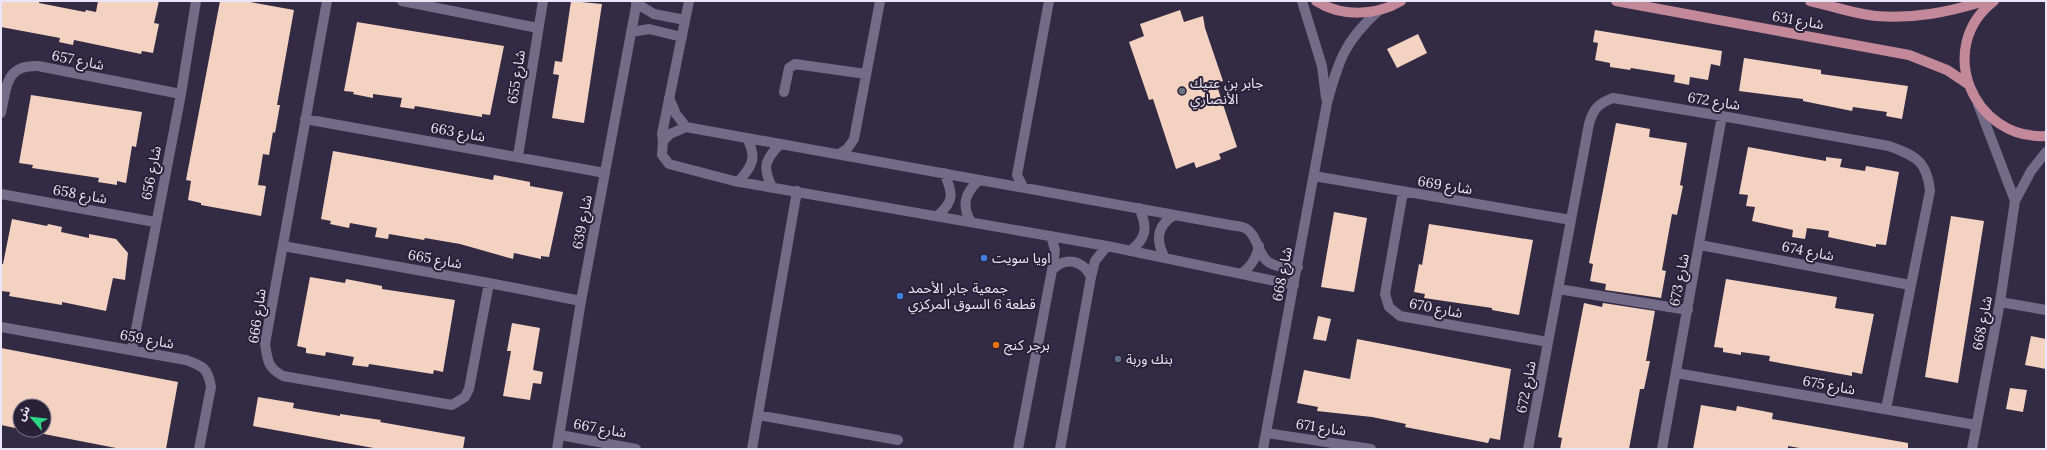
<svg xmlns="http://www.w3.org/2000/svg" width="2047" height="450" viewBox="0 0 2047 450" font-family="Lora,'Noto Sans Arabic',serif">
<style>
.building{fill:#f4d2c2}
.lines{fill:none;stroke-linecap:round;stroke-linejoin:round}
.minor{stroke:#736b87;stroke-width:10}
.major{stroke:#c3899b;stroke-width:10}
.worship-dot{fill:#6b7280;stroke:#292138;stroke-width:1.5}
.shop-dot{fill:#3f7fe0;stroke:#292138;stroke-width:1.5}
.food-dot{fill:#e8710a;stroke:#292138;stroke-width:1.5}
.service-dot{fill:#5c6f8a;stroke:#292138;stroke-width:1.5}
.labels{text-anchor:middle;stroke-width:4;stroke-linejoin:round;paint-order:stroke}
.street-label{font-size:14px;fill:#ebe6f7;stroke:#292138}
.poi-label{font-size:14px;fill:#ebe6f7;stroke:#292138;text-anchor:start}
</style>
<rect width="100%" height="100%" fill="#332b43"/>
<path class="building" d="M1,1H39V3L85,12L86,10L96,12L98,1H159L154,23L159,24L153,53L142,51L141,54L74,40L73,45L59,42L60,38L1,27Z
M220,1H251L250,2L294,10L277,105H280L275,133L273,132L269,155L263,154L258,185L266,186L261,216L201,205V203L188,200L191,181L186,180Z
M571,1L602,4L584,123L552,118L559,75L553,74L555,61L562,62Z
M1180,10L1184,22L1203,16L1205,28L1223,81L1216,83L1237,147L1219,154L1221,159L1196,168L1194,162L1176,169L1153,99L1149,100L1129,42L1144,36L1140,24Z
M357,22L504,46L490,115L482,114V117L415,106L414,109L400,107L402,98L373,94V98L353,94L354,92L344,91Z
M1595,30L1722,51L1720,66L1711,64L1708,80L1690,77L1689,85L1674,82L1675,75L1631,68L1630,70L1610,67V63L1595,60L1598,43L1593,42Z
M1418,34L1427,53L1397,68L1387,49Z
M1744,58L1821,70V74L1908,86L1902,119L1886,116L1887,112L1853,107L1852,111L1803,101V99L1739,91Z
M31,95L142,112L136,147L132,146L126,183L117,181V185L98,182L99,178L32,168L33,165L19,163Z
M1616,123L1650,129L1649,137L1687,143L1680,185L1683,186L1677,215L1672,214L1662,270L1666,271L1661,298L1605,290L1606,284L1590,281L1593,264L1589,263Z
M1748,147L1826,161V157L1842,159L1840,167L1865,171L1866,166L1899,172L1886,245L1876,244V247L1828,237L1829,231L1807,228L1805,239L1792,237L1793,230L1752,221L1755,207L1746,206L1748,195L1739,194Z
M333,151L493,180L494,175L530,182V186L563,192L549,257L541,256V259L514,253L513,259L460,244L425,238L424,240L389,234L388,239L375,237L377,228L350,223L349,228L330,224L331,221L321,219Z
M1334,212L1367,218L1354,292L1321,287Z
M1951,216L1984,221L1958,383L1925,377Z
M12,219L47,226L48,224L62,227L61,232L89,238V234L116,239L128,253L125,280L113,278L106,311L62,302V305L9,296L10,292L1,291V264H3Z
M1429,224L1533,240L1519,315L1492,310V308L1424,298L1425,294L1414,292L1419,264L1422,265Z
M310,277L345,283L346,279L382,286V289L455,300L443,372L434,370L433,374L369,364L368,367L352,365L354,357L326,352L325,356L306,353V348L297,346Z
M1726,279L1837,297L1835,308L1874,314L1862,374L1852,372V376L1769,361L1770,356L1741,352V355L1723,352V348L1714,347Z
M1584,303L1602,307L1603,303L1655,311L1646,361H1650L1644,389H1640L1629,449H1560L1562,438L1558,437Z
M1318,316L1331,319L1326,341L1313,339Z
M512,323L540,328L533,370L543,372L541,384L533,383L530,400L503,396L511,351H507Z
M2031,336L2046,339V369L2025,365Z
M1357,339L1511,369L1500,440L1490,438L1488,443L1405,427L1406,424L1372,417L1317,411L1318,407L1297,403L1304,370L1350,379Z
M1,348L178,382L166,449H121L44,434V406H20V429L1,425Z
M2010,388L2027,390L2023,412L2006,409Z
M258,397L294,403L293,408L340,416V414L381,420L380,422L465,437L463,449H379L253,426Z
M1701,405L1736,411L1737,406L1773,413L1772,419L1908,443V449H1805L1788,446V449H1693Z"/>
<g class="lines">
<path class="minor" d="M327,1L265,344C268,361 267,367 283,376L452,405L465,397L469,389L489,283
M402,1L538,28
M1302,1L1322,66L1326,98
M636,3L654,14L685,20
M631,32L649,29L682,37
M784,92L789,68L795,64L866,74
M669,98L676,114L686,127
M1978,104L2015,201
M1,113C7,86 5,65 38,66L181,94
M305,119L605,173
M663,141L662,134L689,1
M839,154L847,149L854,139L880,1
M518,156L543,1
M1314,176L1571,220
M739,181C753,165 757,158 747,138
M772,187C762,167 765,160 780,144
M1023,187L1017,175L1049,1
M1403,192L1385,294L1389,307L1400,316L1548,342
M1,194L155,222
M937,216C955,201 953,193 944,173
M971,222C961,205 965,193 979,180
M1051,236L1055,250L1052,270
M1700,245L1910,285
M283,246L489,283L581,301
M1130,251C1147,238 1148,227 1139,208
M1165,258C1155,240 1157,226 1174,215
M1241,274C1251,266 1256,259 1259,246
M1091,277L1095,261L1107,246
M1294,285L1107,246L734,181L669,164L662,155L663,141L670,134L686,127L1230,225C1235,226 1241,226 1245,228C1259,236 1257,256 1270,263C1278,268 1289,267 1298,267
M1558,289L1688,310
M2000,302L2046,310
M1,327L186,360C203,366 208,368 211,387L199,449
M132,350L181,94L196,1
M1676,373L1976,425
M758,415L898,440
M1267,433L1371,449
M560,435L636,449
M557,449L581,301L637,1
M752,449L797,191
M1018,449L1052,270C1065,256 1083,260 1091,277L1060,449
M1263,449L1327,103C1339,60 1344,42 1378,11
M1528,449L1589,124C1593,109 1599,103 1613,98L1722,116L1889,146C1916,156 1927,161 1930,191L1886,409
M1662,449L1722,116
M1972,449L2000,302L2015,201L2031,171L2046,152"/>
<path class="major" d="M1316,1C1341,17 1376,16 1401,1
M1616,1L1909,55L1947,70L1968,84
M1810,1C1832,6 1855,14 1876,16C1916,19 1948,12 1985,1
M1994,1C1934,47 1973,140 2046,136"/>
</g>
<circle class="worship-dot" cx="1182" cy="91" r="4"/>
<g class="shop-dot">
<circle cx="984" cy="258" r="4"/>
<circle cx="900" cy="296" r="4"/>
</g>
<circle class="food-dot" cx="996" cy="345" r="4"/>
<circle class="service-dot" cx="1118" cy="359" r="4"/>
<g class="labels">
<g class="street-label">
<text transform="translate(1798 20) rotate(10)" y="5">شارع 631</text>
<text transform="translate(78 60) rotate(11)" y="5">شارع 657</text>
<text transform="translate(516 77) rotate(-81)" y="5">شارع 655</text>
<text transform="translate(1714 101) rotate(9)" y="5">شارع 672</text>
<text transform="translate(458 132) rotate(10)" y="5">شارع 663</text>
<text transform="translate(151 173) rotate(-79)" y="5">شارع 656</text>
<text transform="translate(1445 185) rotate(9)" y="5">شارع 669</text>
<text transform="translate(80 194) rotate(10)" y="5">شارع 658</text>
<text transform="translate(582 222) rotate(-79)" y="5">شارع 639</text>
<text transform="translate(1808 251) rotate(11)" y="5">شارع 674</text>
<text transform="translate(435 259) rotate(10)" y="5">شارع 665</text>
<text transform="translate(1282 274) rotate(-79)" y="5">شارع 668</text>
<text transform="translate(1679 280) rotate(-79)" y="5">شارع 673</text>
<text transform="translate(1436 308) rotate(11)" y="5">شارع 670</text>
<text transform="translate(257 316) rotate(-82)" y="5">شارع 666</text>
<text transform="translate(1982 323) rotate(-79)" y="5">شارع 668</text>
<text transform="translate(147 339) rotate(10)" y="5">شارع 659</text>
<text transform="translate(1829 385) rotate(10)" y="5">شارع 675</text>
<text transform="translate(1526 387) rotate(-79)" y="5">شارع 672</text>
<text transform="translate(1321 427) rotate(8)" y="5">شارع 671</text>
<text transform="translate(600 428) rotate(10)" y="5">شارع 667</text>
</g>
<g class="poi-label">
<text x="1190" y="88">جابر بن عتيك<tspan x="1190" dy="16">الأنصاري</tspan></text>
<text x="992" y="263">اويا سويت</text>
<text x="908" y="293">جمعية جابر الأحمد<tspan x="908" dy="16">قطعة 6 السوق المركزي</tspan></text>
<text x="1004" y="350">برجر كنج</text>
<text x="1126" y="364">بنك وربة</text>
</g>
</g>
<rect width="2047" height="450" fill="none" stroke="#ebe6f7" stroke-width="4"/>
<g transform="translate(32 418) rotate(298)"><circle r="19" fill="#292138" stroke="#777084"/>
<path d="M0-3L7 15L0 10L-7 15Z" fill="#2bd884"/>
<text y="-6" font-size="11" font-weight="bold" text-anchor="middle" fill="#ebe6f7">ش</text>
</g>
</svg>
